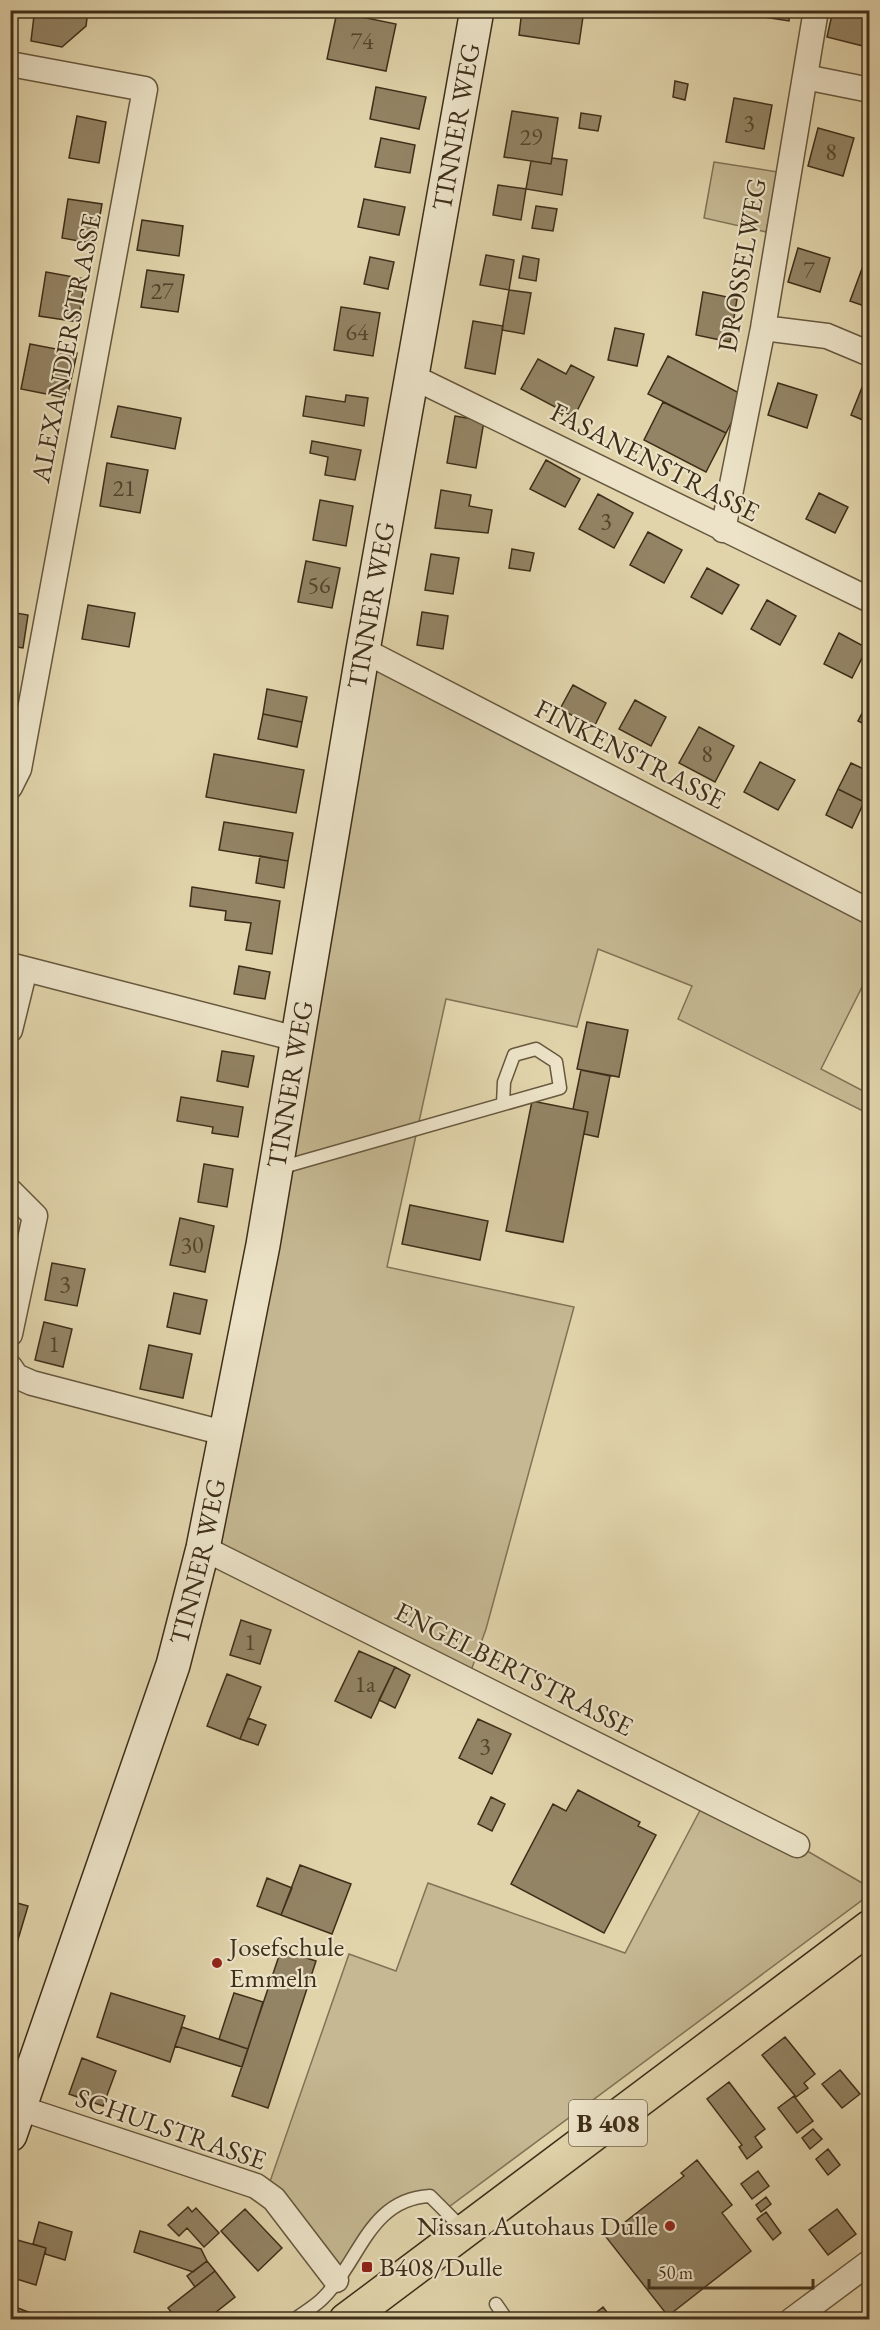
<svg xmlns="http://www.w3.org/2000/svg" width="880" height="2330" viewBox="0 0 880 2330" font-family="'EB Garamond',serif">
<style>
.green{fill:#c5b892;stroke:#827356;stroke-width:1.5}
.building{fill:#938465;stroke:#3e2e19;stroke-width:1.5}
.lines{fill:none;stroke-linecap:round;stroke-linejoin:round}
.lane-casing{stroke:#67583e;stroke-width:15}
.street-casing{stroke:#67583e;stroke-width:27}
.secondary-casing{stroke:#3e2e19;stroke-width:36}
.primary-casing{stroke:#3e2e19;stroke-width:36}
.lane{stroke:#ece3c8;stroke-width:12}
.street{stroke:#ece3c8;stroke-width:24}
.secondary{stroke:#ece3c8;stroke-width:33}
.primary{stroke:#e1d4ab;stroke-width:33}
.poi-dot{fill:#8f2418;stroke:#ece3c8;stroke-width:2}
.labels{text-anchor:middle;stroke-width:4.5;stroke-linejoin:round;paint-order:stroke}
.number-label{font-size:24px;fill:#53442c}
.shield{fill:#ece3c8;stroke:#72644e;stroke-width:1.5}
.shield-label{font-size:26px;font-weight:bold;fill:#3e2e19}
.street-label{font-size:27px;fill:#3e2e19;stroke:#ece3c8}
.poi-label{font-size:27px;fill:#3e2e19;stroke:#ece3c8;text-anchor:start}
</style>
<rect width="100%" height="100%" fill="#e1d4ab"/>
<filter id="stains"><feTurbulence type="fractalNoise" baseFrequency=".00333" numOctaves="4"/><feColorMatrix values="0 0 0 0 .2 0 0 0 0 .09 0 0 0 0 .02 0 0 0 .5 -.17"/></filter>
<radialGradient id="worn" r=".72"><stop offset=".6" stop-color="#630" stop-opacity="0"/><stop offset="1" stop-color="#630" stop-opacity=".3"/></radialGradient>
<path class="green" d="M714,162L778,172L766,232L704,218Z
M376,656L869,912V973L821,1069L869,1094V1114L678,1019L692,986L598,949L577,1027L446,999L387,1267L574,1307L486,1629L468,1679L221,1554L219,1517Z
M706,1799L797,1845L869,1887V1895L446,2209L429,2196L391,2207L336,2280L266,2193L349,1954L396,1971L428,1883L625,1953Z"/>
<path class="building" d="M41,10H88L86,26L62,47L31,41L34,16Z
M522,10H584L579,44L519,35Z
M753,10H790L789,21L752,15Z
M833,10H852L870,15L863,46L827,37Z
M337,12L396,24L386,71L327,59Z
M675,81L688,84L685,100L673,97Z
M376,87L426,97L419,129L370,119Z
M734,98L772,105L764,149L726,142Z
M512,111L558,118L551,164L504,157Z
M581,113L601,116L598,131L579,128Z
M77,116L106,122L99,163L69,158Z
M818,128L854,138L843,176L808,166Z
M381,138L415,145L410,173L375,167Z
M552,158L567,160L562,195L526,189L531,161L551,164Z
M498,185L526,189L521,220L493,215Z
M68,199L102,204L95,244L62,238Z
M364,199L405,207L399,235L358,227Z
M536,206L557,209L553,231L532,228Z
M142,220L183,226L179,256L137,250Z
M798,248L830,258L820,292L788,282Z
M486,255L514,260L509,290L480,285Z
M523,256L539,259L536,281L519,278Z
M370,257L394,262L388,289L364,284Z
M863,266L870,269V308L850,301Z
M147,270L184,275L178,312L141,307Z
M46,272L85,279L78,322L39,316Z
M509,290L531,293L524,334L502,330Z
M703,292L737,299L730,342L696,335Z
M341,307L380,313L373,356L334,350Z
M473,321L503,326L495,374L465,368Z
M615,328L644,334L637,366L608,360Z
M30,344L77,353L67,398L21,389Z
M668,356L745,396L726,433L648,394Z
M538,359L566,374L571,365L594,377L574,417L521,389Z
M865,380L870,382V423L851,415Z
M778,383L817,395L807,428L768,415Z
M346,395L368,398L364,426L303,416L306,396L345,402Z
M663,402L726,433L706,472L644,440Z
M118,406L181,418L175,449L111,437Z
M455,416L484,421L476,468L447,463Z
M312,441L361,450L355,480L325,475L328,457L310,453Z
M546,460L580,479L565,507L530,489Z
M107,463L148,470L140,513L100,506Z
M441,490L471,495L469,506L492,510L488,533L435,528Z
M819,493L848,507L835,533L806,519Z
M598,494L633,513L614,548L579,529Z
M320,500L353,506L346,546L313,540Z
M648,532L682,550L664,583L630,565Z
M512,549L534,553L530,571L509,568Z
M431,554L459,558L453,594L425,590Z
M306,561L340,568L332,608L298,602Z
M707,568L739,585L722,614L691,597Z
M767,600L796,616L780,645L751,629Z
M88,605L135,613L129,647L82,639Z
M10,612L28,615L23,648L10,646Z
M422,612L448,616L443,649L417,645Z
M839,633L867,648L852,678L824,664Z
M573,685L606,703L594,727L560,709Z
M267,689L307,697L302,722L263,714Z
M870,698V727L858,721Z
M635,700L666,717L651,746L619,729Z
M263,714L302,722L297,747L258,739Z
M699,727L734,746L715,782L679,763Z
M214,754L304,770L296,813L206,797Z
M760,762L795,780L778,810L744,792Z
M851,763L870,772V791L864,802L838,789Z
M838,789L864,802L852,828L826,815Z
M224,822L293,833L288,861L219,850Z
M260,856L288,861L284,888L256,883Z
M192,887L280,901L272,954L246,950L251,923L225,920L226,911L190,906Z
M239,966L270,972L265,999L234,994Z
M587,1022L628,1030L619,1077L577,1069Z
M222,1051L254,1056L248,1087L217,1081Z
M581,1070L610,1076L598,1137L584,1134L588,1112L573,1109Z
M181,1097L243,1107L238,1137L212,1133L213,1127L177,1121Z
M532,1101L588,1112L563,1242L506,1231Z
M204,1164L233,1169L227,1207L198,1202Z
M410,1205L488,1221L480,1260L402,1244Z
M180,1218L214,1226L205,1272L170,1265Z
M52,1263L85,1269L77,1306L45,1300Z
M174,1293L207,1300L200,1334L167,1327Z
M44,1322L72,1329L63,1367L35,1360Z
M149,1345L192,1354L183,1398L140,1389Z
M241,1620L271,1630L260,1664L230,1655Z
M359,1651L395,1667L371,1718L335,1701Z
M395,1667L410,1675L395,1708L379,1700Z
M227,1674L261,1687L240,1739L207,1726Z
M248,1718L266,1725L258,1745L240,1739Z
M478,1719L511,1734L492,1774L459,1758Z
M578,1790L640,1822L638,1826L656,1835L604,1933L511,1884L553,1804L566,1811Z
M491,1797L505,1804L492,1831L478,1824Z
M300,1865L351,1884L332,1934L281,1915Z
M267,1878L292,1888L281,1915L257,1906Z
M10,1901L28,1906L17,1943L10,1942Z
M281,1950L316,1961L268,2108L232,2096Z
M111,1993L185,2016L170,2062L97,2037Z
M234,1993L263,2002L248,2049L219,2039Z
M182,2027L248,2049L242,2067L175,2046Z
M785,2037L815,2074L804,2083L808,2088L796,2097L762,2055Z
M82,2058L116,2071L103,2106L69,2094Z
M840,2070L860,2094L842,2108L822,2084Z
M729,2082L765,2129L755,2137L762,2147L747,2159L739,2147L742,2145L707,2099Z
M794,2096L813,2121L797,2133L778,2108Z
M813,2129L822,2139L810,2149L802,2138Z
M828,2149L840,2165L828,2175L816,2159Z
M697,2160L732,2205L722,2213L751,2251L668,2316L606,2237L684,2176L681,2173Z
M758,2171L769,2186L752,2199L741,2184Z
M766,2197L771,2204L761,2212L756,2205Z
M188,2207L192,2212L196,2208L219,2233L204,2247L187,2228L179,2236L168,2225Z
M245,2209L282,2248L258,2271L221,2231Z
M837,2209L856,2234L828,2255L809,2230Z
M766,2212L781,2233L773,2240L757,2219Z
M39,2222L72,2232L65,2260L45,2254L46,2248L33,2244Z
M140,2231L201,2249L207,2261L193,2272L134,2252Z
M10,2238L46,2248L36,2285L10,2277Z
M207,2261L215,2271L195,2287L187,2276Z
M215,2271L235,2297L206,2320H177L168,2308Z
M10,2305L36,2315L34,2320H10Z
M603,2307L613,2320H587Z"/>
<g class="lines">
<defs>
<path id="lane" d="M279,1163L290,1165L560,1088L556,1062L536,1049L514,1055L504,1082L503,1104
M496,2304L507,2320
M294,2320C304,2312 316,2306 324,2297C360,2261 369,2199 430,2196L464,2230"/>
<path id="street" d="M10,64L145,89L19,769L10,787
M805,77L870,90
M763,328L827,336L870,354
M413,377L870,600
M723,530L763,328L816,10
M363,650L870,912
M10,965L297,1039
M10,1030L25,969
M10,1191L35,1216L10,1334
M10,1367L16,1376L32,1383L224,1433
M203,1548L797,1845
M20,2108L256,2186L274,2199L336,2280
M792,2320L870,2262"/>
<g id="secondary">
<path id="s1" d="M10,2135L173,1665L203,1548L263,1245L363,650L477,10"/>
</g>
<path id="primary" d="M346,2320L870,1927"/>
</defs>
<use href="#lane" class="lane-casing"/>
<use href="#street" class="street-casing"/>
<use href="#secondary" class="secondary-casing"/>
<use href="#primary" class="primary-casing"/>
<use href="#lane" class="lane"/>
<use href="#street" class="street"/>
<use href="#secondary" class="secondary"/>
<use href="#primary" class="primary"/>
</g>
<g class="poi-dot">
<circle cx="217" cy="1963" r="6"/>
<circle cx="670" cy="2226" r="6"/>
<rect x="361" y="2261" width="12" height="12" rx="3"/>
</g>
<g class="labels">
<g class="number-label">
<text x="362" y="49">74</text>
<text x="749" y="131">3</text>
<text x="531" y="145">29</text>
<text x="831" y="160">8</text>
<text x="809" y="278">7</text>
<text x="162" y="299">27</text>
<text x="357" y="340">64</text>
<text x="124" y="496">21</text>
<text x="606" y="529">3</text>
<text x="319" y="593">56</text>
<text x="707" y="762">8</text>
<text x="192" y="1253">30</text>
<text x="65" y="1292">3</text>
<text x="54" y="1352">1</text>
<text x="250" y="1650">1</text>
<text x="365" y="1692">1a</text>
<text x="485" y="1754">3</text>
</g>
<rect class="shield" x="569" y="2100" width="78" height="46" rx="4.5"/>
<g class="shield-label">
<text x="608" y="2132">B 408</text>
</g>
<g class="street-label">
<text dy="9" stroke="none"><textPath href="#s1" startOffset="2062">TINNER WEG</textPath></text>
<text transform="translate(742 265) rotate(-80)" y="9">DROSSELWEG</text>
<text transform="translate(66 348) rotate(-79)" y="9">ALEXANDERSTRASSE</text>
<text transform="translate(655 462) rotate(27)" y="9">FASANENSTRASSE</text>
<text dy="9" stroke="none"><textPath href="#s1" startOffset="1576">TINNER WEG</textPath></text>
<text transform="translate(630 754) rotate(27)" y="9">FINKENSTRASSE</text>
<text dy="9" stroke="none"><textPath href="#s1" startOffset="1090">TINNER WEG</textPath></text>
<text dy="9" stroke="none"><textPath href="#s1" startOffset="604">TINNER WEG</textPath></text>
<text transform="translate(514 1669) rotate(27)" y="9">ENGELBERTSTRASSE</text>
<text transform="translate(171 2129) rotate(19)" y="9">SCHULSTRASSE</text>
</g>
<g class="poi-label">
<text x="229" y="1956">Josefschule<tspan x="229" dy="31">Emmeln</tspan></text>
<text x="658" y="2235" text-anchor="end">Nissan Autohaus Dulle</text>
<text x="379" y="2276">B408/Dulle</text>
</g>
</g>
<rect width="880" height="2330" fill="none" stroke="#e1d4ab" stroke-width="36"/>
<rect x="12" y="12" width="856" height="2306" fill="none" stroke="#3e2e19" stroke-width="3"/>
<rect x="18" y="18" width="844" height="2294" fill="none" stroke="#3e2e19" stroke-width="1.5"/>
<path d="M649 2279v9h164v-9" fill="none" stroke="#3e2e19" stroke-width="3"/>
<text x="658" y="2279" font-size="18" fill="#3e2e19" stroke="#ece3c8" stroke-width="4.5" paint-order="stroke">50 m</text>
<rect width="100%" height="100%" filter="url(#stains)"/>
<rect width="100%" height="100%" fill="url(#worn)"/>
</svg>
